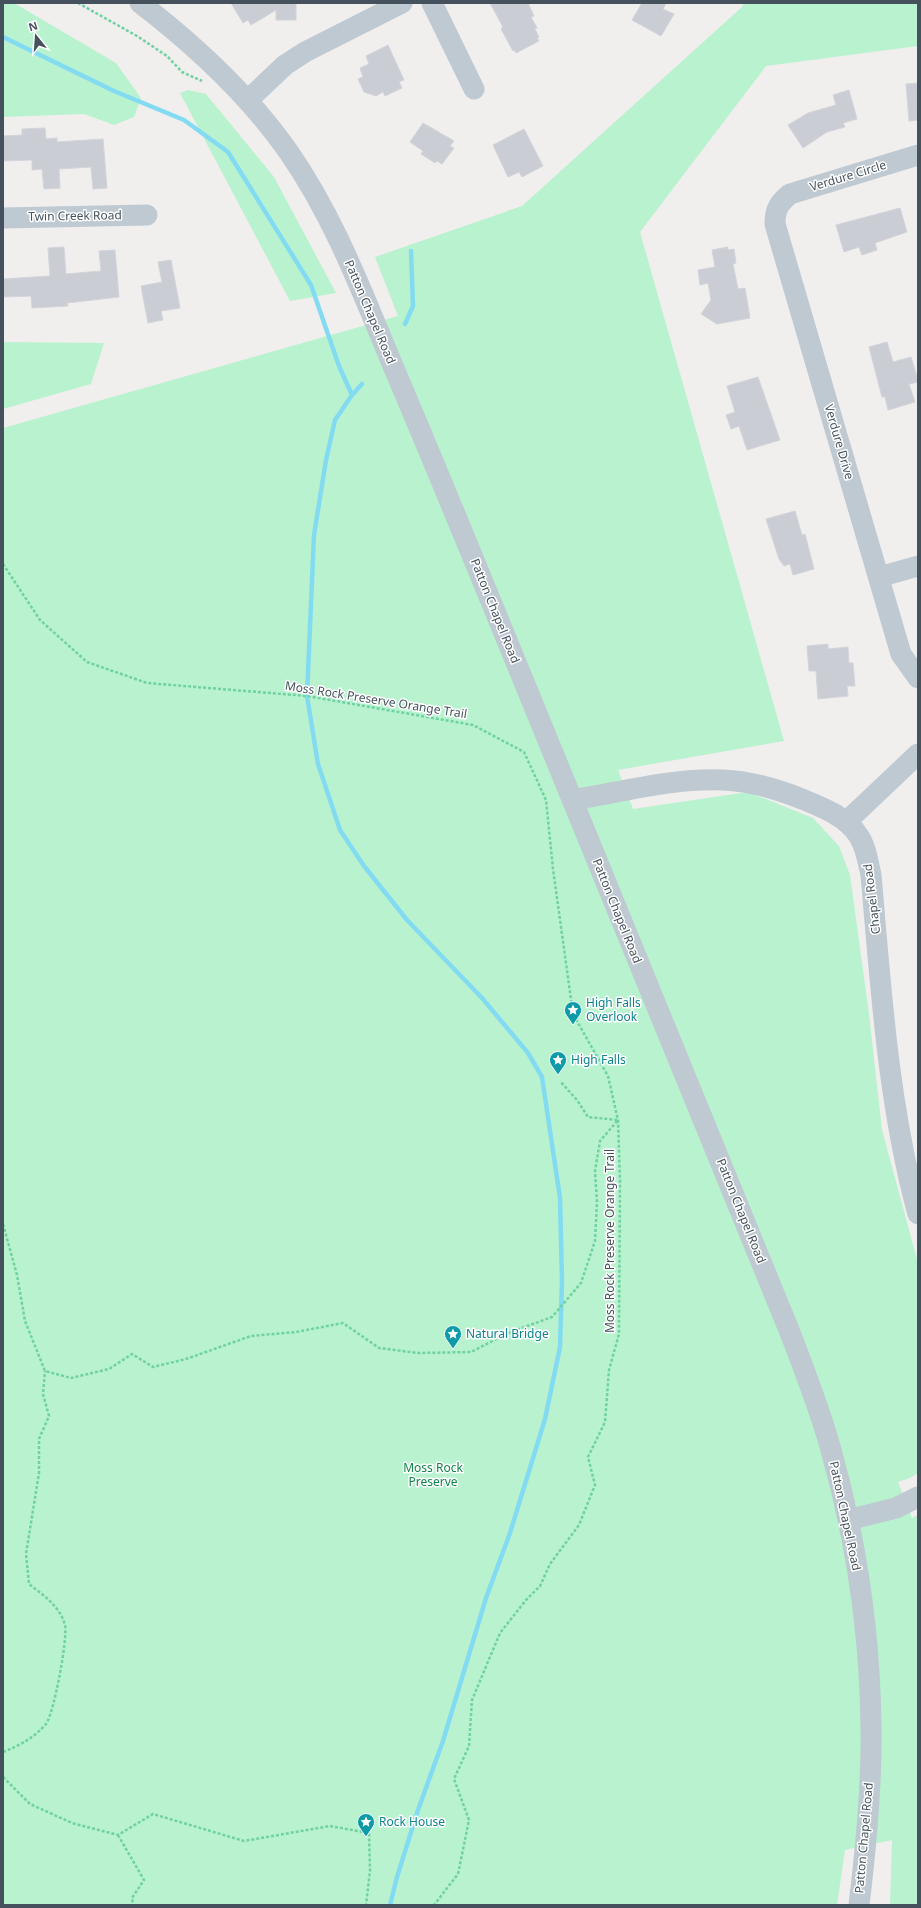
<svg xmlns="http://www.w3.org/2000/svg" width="921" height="1908" viewBox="0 0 921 1908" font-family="'Noto Sans',sans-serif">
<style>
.green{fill:#b9f2cf}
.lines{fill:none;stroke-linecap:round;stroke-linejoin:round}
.stream{stroke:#83dbf2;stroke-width:4.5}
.building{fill:#cacdd3;stroke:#d2d4da}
.path{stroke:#6fd2a1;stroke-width:2.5;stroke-dasharray:3 2;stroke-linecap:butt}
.minor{stroke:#bec9d1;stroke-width:21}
.labels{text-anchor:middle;stroke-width:3;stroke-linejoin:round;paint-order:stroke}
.street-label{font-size:12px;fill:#45525d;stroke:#fff}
.culture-label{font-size:12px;fill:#0d838f;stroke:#fff;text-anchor:start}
.park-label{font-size:12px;fill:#10834a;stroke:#fff}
</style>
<rect width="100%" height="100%" fill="#f1eeee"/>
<path class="green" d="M3,3H14L116,63L141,98L134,117L114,125L84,114L3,117Z
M742,3H918V46L766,66L640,232L784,741L618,770L633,809L748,792L813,818L839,846L850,875L869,1014L882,1130L918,1263V1473L910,1478L898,1482L912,1518L918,1515V1905H890L892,1840L845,1850L837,1905H3V428L398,316L375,257L522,206L743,6Z
M188,90L206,94L274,177L336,293L290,301L180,93Z
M3,342L104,343L91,384L3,409Z"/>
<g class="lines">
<path class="stream" d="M3,37L114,91L184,120L228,152L311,285L339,366L352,395
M405,324L413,306L411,251
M362,384L352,395L335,420L326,460L314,535L307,696L318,764L340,830L364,866L407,920L482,998L528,1053L542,1077L560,1198L562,1281L560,1347L545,1419L510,1533L486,1598L443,1741L418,1810L397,1877L390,1905"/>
</g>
<path class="building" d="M231,3H296V20H276V10L251,25L248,20L243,23Z
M490,3H528L534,16L531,17L537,28L535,29L539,37L537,38L539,41L516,53L514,50L513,51L501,29L503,27Z
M642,3H666L663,9L674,14L661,36L632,20Z
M388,45L404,80L399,82L402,88L385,96L383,92L376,96L364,92L358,79L363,77L360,68L369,64L366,56Z
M918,83V120L909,121L906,84Z
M849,90L857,119L843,123L845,127L827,132L803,148L788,125L808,113L836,105L833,95Z
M423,123L454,141L450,146L454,148L442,164L437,161L435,163L421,154L423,151L410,142Z
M45,128L46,139L57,138V142L103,139L107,188L93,189L91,167L59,169L60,188L44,189L42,169L32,170V160L3,161V136L22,135V129Z
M524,129L543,166L522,177L519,172L508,177L493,145Z
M900,208L907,232L875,243L877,250L862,255L859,247L844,252L836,225Z
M64,247L66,274L101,271L99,251L115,250L119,297L67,303L68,306L32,308L31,296L3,297V279L50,276L48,248Z
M728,247V250L734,249L736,263L733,264L738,289L745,288L750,318L717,324L701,314L711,300L708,283L700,285L698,270L715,267L712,250Z
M171,260L180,308L161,311L163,320L148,323L141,286L162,282L158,262Z
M887,342L893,362L911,357L918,380V382L909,384L915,402L888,410L885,397H882L869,347Z
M758,377L780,440L747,450L739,426L731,429L726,415L735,412L727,386Z
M795,511L802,535L805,534L814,569L793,575L790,564L784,566L779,559L766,519Z
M828,644V649L848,647L849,663H853L855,686H847L848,696L818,699L816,671H809L807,646Z"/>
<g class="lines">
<path class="path" d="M78,3L137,36L167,56L182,72L202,81
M3,564L40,620L87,662L147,683L307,696L473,725L524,752L546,800L553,869L573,1014L608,1076L618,1120L620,1181L619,1334L609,1370L605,1422L588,1457L595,1485L579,1525L550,1564L540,1586L526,1600L500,1633L472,1700L469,1746L454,1779L469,1820L458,1874L434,1905
M3,1224L17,1275L25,1321L45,1371L71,1378L109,1369L132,1354L153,1367L186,1359L251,1336L296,1332L343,1323L379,1348L418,1353L471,1352L508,1333L552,1317L581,1283L595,1241L597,1202L595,1171L600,1141L618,1120L588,1117L577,1100L560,1081
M3,1752C20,1745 34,1738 46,1724C54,1713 68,1638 65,1625C60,1606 43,1595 29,1584L26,1554L39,1473V1439L49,1416L43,1394L45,1371
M3,1777L30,1804L72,1823L118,1835L153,1814L244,1841L330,1826L369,1833L370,1871L366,1905
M118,1835L144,1880L132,1898L133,1905"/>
<path class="minor" d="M140,3C196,46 247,93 288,151C334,217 362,292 393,366C440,476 485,587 531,699C617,909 703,1119 789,1330C804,1369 820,1409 831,1450C856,1539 870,1635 871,1727C872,1786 866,1847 859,1905
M432,3L474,89
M248,100L285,65L305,52L402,3
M918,155L790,194C779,203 775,209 775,224L901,654L918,678
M3,218L147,215
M879,577L918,566
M572,800C622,792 672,778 723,780C750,781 777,789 802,799C821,807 846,816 858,835C866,846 868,862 871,875C881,989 888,1104 918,1214
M846,822L918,754
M848,1520L896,1508L918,1497"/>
</g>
<defs>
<symbol id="sight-pin" viewBox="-11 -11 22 30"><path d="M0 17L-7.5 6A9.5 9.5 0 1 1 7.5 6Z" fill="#0f9aa8" stroke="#fff"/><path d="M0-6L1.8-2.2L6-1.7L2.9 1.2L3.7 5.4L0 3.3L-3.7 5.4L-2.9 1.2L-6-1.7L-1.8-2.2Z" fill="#fff"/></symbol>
</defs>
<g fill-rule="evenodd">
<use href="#sight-pin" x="563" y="1000" width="20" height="27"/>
<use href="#sight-pin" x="548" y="1050" width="20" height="27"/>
<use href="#sight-pin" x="443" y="1324" width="20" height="27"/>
<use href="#sight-pin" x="356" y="1812" width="20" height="27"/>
</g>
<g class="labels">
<g class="street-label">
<text transform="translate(848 176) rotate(-17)" y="4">Verdure Circle</text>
<text transform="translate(75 216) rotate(-1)" y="4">Twin Creek Road</text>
<text transform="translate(370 312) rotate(67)" y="4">Patton Chapel Road</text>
<text transform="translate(839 442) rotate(74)" y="4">Verdure Drive</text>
<text transform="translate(495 611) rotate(68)" y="4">Patton Chapel Road</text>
<text transform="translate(376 700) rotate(9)" y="4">Moss Rock Preserve Orange Trail</text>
<text transform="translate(872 899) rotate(-97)" y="4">Chapel Road</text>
<text transform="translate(617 911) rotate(68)" y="4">Patton Chapel Road</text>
<text transform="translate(741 1211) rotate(68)" y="4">Patton Chapel Road</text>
<text transform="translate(610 1241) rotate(-90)" y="4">Moss Rock Preserve Orange Trail</text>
<text transform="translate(845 1516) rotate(78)" y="4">Patton Chapel Road</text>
<text transform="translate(864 1838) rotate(-85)" y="4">Patton Chapel Road</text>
</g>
<g class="culture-label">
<text x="586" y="1007">High Falls<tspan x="586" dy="14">Overlook</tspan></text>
<text x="571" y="1064">High Falls</text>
<text x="466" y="1338">Natural Bridge</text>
<text x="379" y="1826">Rock House</text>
</g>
<g class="park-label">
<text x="433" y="1472">Moss Rock<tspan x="433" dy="14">Preserve</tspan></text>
</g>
</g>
<rect width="921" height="1908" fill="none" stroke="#45525d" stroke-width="8"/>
<g transform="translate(36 36) rotate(343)" stroke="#ffffff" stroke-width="3" paint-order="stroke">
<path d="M0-3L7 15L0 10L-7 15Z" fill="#45525d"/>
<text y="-6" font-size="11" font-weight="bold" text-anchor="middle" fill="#45525d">N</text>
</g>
</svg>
